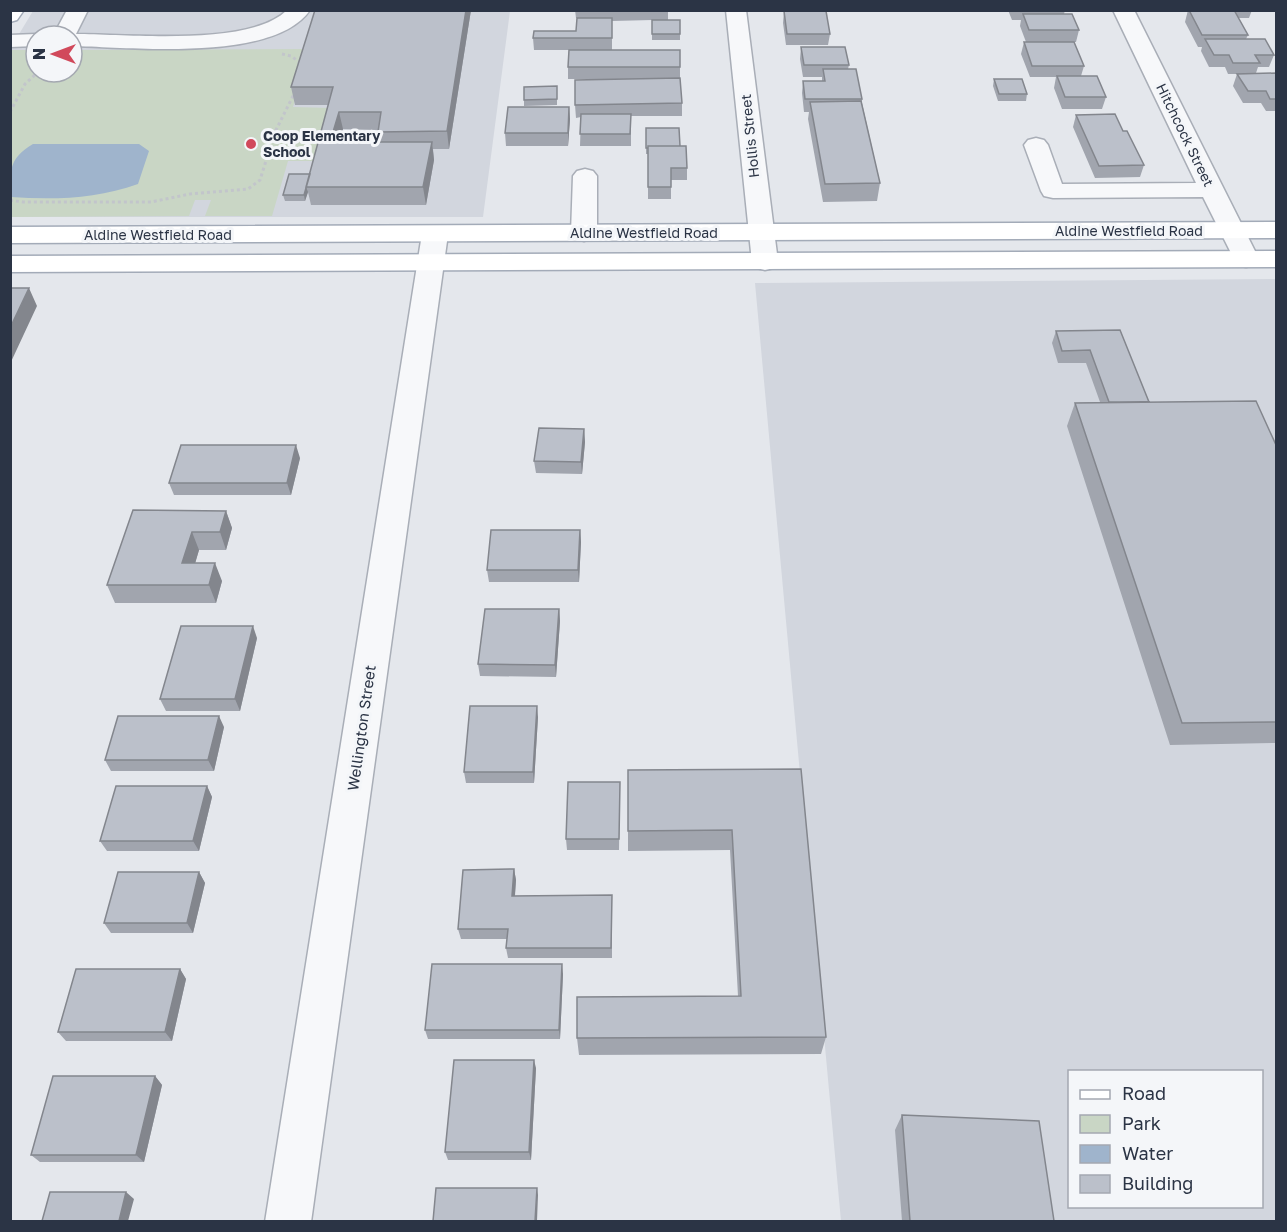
<svg xmlns="http://www.w3.org/2000/svg" width="1287" height="1232" viewBox="0 0 1287 1232" font-family="'Golos Text',sans-serif">
<style>
.built{fill:#d2d6de;fill-rule:evenodd}
.green{fill:#c9d6c5}
.water{fill:#9fb4cc}
.lines{fill:none;stroke-linecap:round;stroke-linejoin:round}
.minor-casing{stroke:#a9aeb7;stroke-width:3}
.major-casing{stroke:#a3abb8;stroke-width:3}
.path{stroke:#c2c5cb;stroke-width:3;stroke-dasharray:3 3;stroke-linecap:butt}
.minor{fill:#f7f8fa;fill-rule:evenodd}
.major{fill:#fff;fill-rule:evenodd}
.wall{fill:#a1a5ae;fill-rule:evenodd}
.shaded-wall{fill:#83868d}
.building{fill:#bbc0ca;stroke:#83868d;stroke-width:1.5}
.poi-dot{fill:#d1495b;stroke:#f4f6f9;stroke-width:2}
.labels{text-anchor:middle;stroke-width:6;stroke-linejoin:round;paint-order:stroke}
.far-street-label{font-size:14px;fill:#2b3445;stroke:#f4f6f9}
.far-poi-label{font-size:14px;font-weight:bold;fill:#2b3445;stroke:#f4f6f9;text-anchor:start}
.street-label{font-size:15px;fill:#2b3445;stroke:#f4f6f9}
</style>
<rect width="100%" height="100%" fill="#e4e7ec"/>
<path class="built" d="M33,11H510L483,217H11L10,49ZM36,36H72V72H36Z
M1276,279V1221H841L755,283ZM1070,1072H1262V1206H1070Z"/>
<path class="green" d="M311,49L293,107L331,108L317,161H288L272,216H205L211,200H195L189,216L11,217L10,50H36V72H72V50Z"/>
<path class="water" d="M33,144H139L149,151L138,184C96,199 54,200 11,197C10,171 8,159 33,144Z"/>
<g class="lines">
<defs>
<path id="minor" d="M67,10H88L76,34C127,34 251,47 287,10H310C274,63 130,47 72,46V36H53Z
M726,10H746L778,262L774,268L765,270L756,268L752,262Z
M1113,10H1134L1259,259L1255,265L1246,267L1237,265L1203,197L1053,198L1044,196L1041,191L1024,145L1028,140L1036,138L1044,140L1048,145L1062,184L1196,183Z
M36,34L44,36H36V46L10,47V35Z
M585,169L593,171L597,176V233L593,238L584,241L575,238L571,233L573,176L577,171Z
M435,226L444,229L448,234L311,1222H265L422,234L426,229Z"/>
<path id="major" d="M10,10H24L17,20L10,22Z
M1276,222V238L10,243V227Z
M1276,251V267L10,272V256Z"/>
</defs>
<use href="#minor" class="minor-casing"/>
<use href="#major" class="major-casing"/>
<path class="path" d="M282,54L291,56L302,64
M10,112L25,84L38,72
M10,200L23,202H151L190,194L248,189L260,180L275,132L294,94"/>
<use href="#minor" class="minor"/>
<use href="#major" class="major"/>
</g>
<path class="wall" d="M315,10H471L449,149H433L434,160L426,205H311L308,192L305,201H285L283,195L310,174L328,105H295L291,87ZM343,129L378,130L380,142H339Z
M575,10H668V20H680V40H652V20L612,21V50L680,67V79L682,103V116H631V146H580L581,117L576,118L575,105L629,79H568V67L569,50H534L533,38L576,31L591,18H576Z
M1008,10H1065L1064,14L1079,30L1076,42H1074L1084,66L1081,76L1106,97L1102,109H1062L1054,88L1056,77H1030L1021,54L1024,42H1026L1020,26L1021,20H1012Z
M1188,10H1252L1249,18H1238L1248,35L1246,39L1274,55L1269,67H1258L1256,73L1276,74V111H1266L1261,103H1243L1233,86L1237,74H1228L1225,67H1209L1201,51L1202,47H1198L1185,22Z
M784,11L830,34L828,45H786L783,23Z
M801,47L849,65L848,69L862,99V103L880,183L877,201L823,202L808,119L809,112H804L802,93L803,81H822V77H803L800,59Z
M994,79L1027,94L1026,101H998L993,86Z
M557,86V105L524,106V100Z
M569,107L570,119L568,146H506L505,133Z
M1076,115L1123,131L1144,165L1140,177L1095,178L1073,127Z
M646,128L680,146L687,168V180H671V199H648V154H646Z
M1120,330L1149,402L1276,445V743L1170,745L1067,426L1075,403L1100,402L1086,363H1058L1052,343L1056,331Z
M584,429L585,442L582,474L536,473L534,461Z
M300,458L291,495H174L169,483Z
M226,511L232,528L226,550H199L195,563L222,581L216,603H115L107,585Z
M580,530L581,542L579,582H489L487,570Z
M559,609L560,621L556,677L480,676L478,664Z
M257,638L240,711H166L160,699Z
M538,717L534,783H466L464,772Z
M224,727L214,771H111L105,760Z
M801,769L826,1037L821,1054L579,1055L577,1038L738,996L730,850L628,851V831Z
M620,782L619,850H567L566,839Z
M207,786L212,797L199,851H107L100,841Z
M514,869L516,880L515,896L612,895V958H508L506,948L507,939H461L458,929Z
M199,872L205,883L193,933H111L104,923Z
M180,969L186,979L172,1041H66L58,1032Z
M563,974L560,1039H428L425,1030Z
M536,1068L531,1160H448L445,1152Z
M155,1076L162,1085L144,1162H40L31,1155Z
M902,1115L1054,1221H902L895,1130Z"/>
<path class="shaded-wall" d="M466,10H471L449,149L447,131Z
M569,107L570,119L568,146V133Z
M339,112L343,129L334,160L330,142Z
M432,142L434,160L426,205L423,187Z
M310,174L306,187L308,192L305,201L304,195Z
M29,288L37,306L10,364V328Z
M584,429L585,442L582,474L581,462Z
M296,445L300,458L291,495L287,483Z
M226,511L232,528L226,550L220,532Z
M580,530L581,542L579,582L578,570Z
M192,532L199,550L190,581L182,563Z
M215,563L222,581L216,603L209,585Z
M559,609L560,621L556,677L555,665Z
M253,626L257,638L240,711L235,699Z
M537,706L538,717L534,783L533,772Z
M219,716L224,727L214,771L208,760Z
M207,786L212,797L199,851L193,841Z
M514,869L516,880L514,906L512,896Z
M199,872L205,883L193,933L187,923Z
M562,964L563,974L560,1039L559,1030Z
M180,969L186,979L172,1041L165,1032Z
M534,1060L536,1068L531,1160L529,1152Z
M155,1076L162,1085L144,1162L136,1155Z
M537,1188L538,1195L537,1221H535Z
M126,1192L134,1199L128,1221H119Z"/>
<path class="building" d="M315,10H466L447,131L378,132L381,112H339L330,142H432L423,187H306L333,87H291Z
M1189,10H1234L1248,35H1202Z
M784,11H826L830,34H787Z
M1023,14H1072L1079,30H1029Z
M577,18H612V38H533L534,31H576Z
M652,20H680V34H652Z
M1205,39H1265L1274,55H1255L1260,63H1233L1229,55H1214Z
M1024,42H1074L1084,66H1032Z
M801,47H845L849,65H804Z
M569,50H680V67H568Z
M823,69H856L862,99H805L803,81H825Z
M1276,73V99H1270L1266,91H1248L1237,74Z
M1057,76H1097L1106,97H1065Z
M680,78L682,103L575,105V80Z
M994,79H1022L1027,94H999Z
M557,86V99L524,100V87Z
M861,101L880,183L825,184L810,102Z
M508,107H569L568,133H505Z
M581,114H631L630,134H580Z
M1115,114L1123,131H1127L1144,165L1099,166L1076,115Z
M646,128H679L680,146H648V148H646Z
M648,146H686L687,168H671V187H648Z
M289,174H310L304,195H283Z
M10,288H29L10,328Z
M1120,330L1149,402H1109L1090,350L1062,351L1056,331Z
M1256,401L1276,445V722L1182,723L1075,403Z
M539,428L584,429L581,462L534,461Z
M181,445H296L287,483H169Z
M133,510L226,511L220,532H192L182,563H215L209,585H107Z
M491,530H580L578,570H487Z
M485,609H559L555,665L478,664Z
M181,626H253L235,699H160Z
M470,706H537L533,772H464Z
M118,716H219L208,760H105Z
M801,769L826,1037L577,1038V997L741,996L732,830L628,831V770Z
M568,782H620L619,839H566Z
M116,786H207L193,841H100Z
M514,869L512,896L612,895L611,948H506L508,929H458L463,870Z
M118,872H199L187,923H104Z
M432,964H562L559,1030H425Z
M76,969H180L165,1032H58Z
M454,1060H534L529,1152H445Z
M53,1076H155L136,1155H31Z
M902,1115L1039,1121L1054,1221H910Z
M436,1188H537L535,1221H433Z
M50,1192H126L119,1221H42Z"/>
<circle class="poi-dot" cx="251" cy="144" r="6"/>
<g class="labels">
<g class="far-street-label">
<text transform="translate(1185 135) rotate(64)" y="5">Hitchcock Street</text>
<text transform="translate(750 136) rotate(-96)" y="5">Hollis Street</text>
<text x="1129" y="236">Aldine Westfield Road</text>
<text x="644" y="238">Aldine Westfield Road</text>
<text x="158" y="240">Aldine Westfield Road</text>
</g>
<g class="far-poi-label">
<text x="263" y="141">Coop Elementary<tspan x="263" dy="16">School</tspan></text>
</g>
<g class="street-label">
<text transform="translate(362 728) rotate(-82)" y="5">Wellington Street</text>
</g>
</g>
<rect width="1287" height="1232" fill="none" stroke="#2b3445" stroke-width="24"/>
<rect x="1068" y="1070" width="195" height="138" fill="#f4f6f9" stroke="#a4a8b1" stroke-width="1.5"/>
<rect x="1080" y="1090" width="30" height="9" fill="#ffffff" stroke="#a4a8b1" stroke-width="1.5"/>
<text x="1122" y="1100" font-size="18" fill="#2b3445">Road</text>
<rect x="1080" y="1115" width="30" height="18" fill="#c9d6c5" stroke="#a4a8b1" stroke-width="1.5"/>
<text x="1122" y="1130" font-size="18" fill="#2b3445">Park</text>
<rect x="1080" y="1145" width="30" height="18" fill="#9fb4cc" stroke="#a4a8b1" stroke-width="1.5"/>
<text x="1122" y="1160" font-size="18" fill="#2b3445">Water</text>
<rect x="1080" y="1175" width="30" height="18" fill="#bbc0ca" stroke="#a4a8b1" stroke-width="1.5"/>
<text x="1122" y="1190" font-size="18" fill="#2b3445">Building</text>
<g transform="translate(54 54) rotate(270)"><circle r="28" fill="#f4f6f9" stroke="#a4a8b1" stroke-width="1.5"/>
<path d="M0-4.5L10 22L0 15L-10 22Z" fill="#d1495b"/>
<text y="-9" font-size="16" font-weight="bold" text-anchor="middle" fill="#2b3445">N</text>
</g>
</svg>
